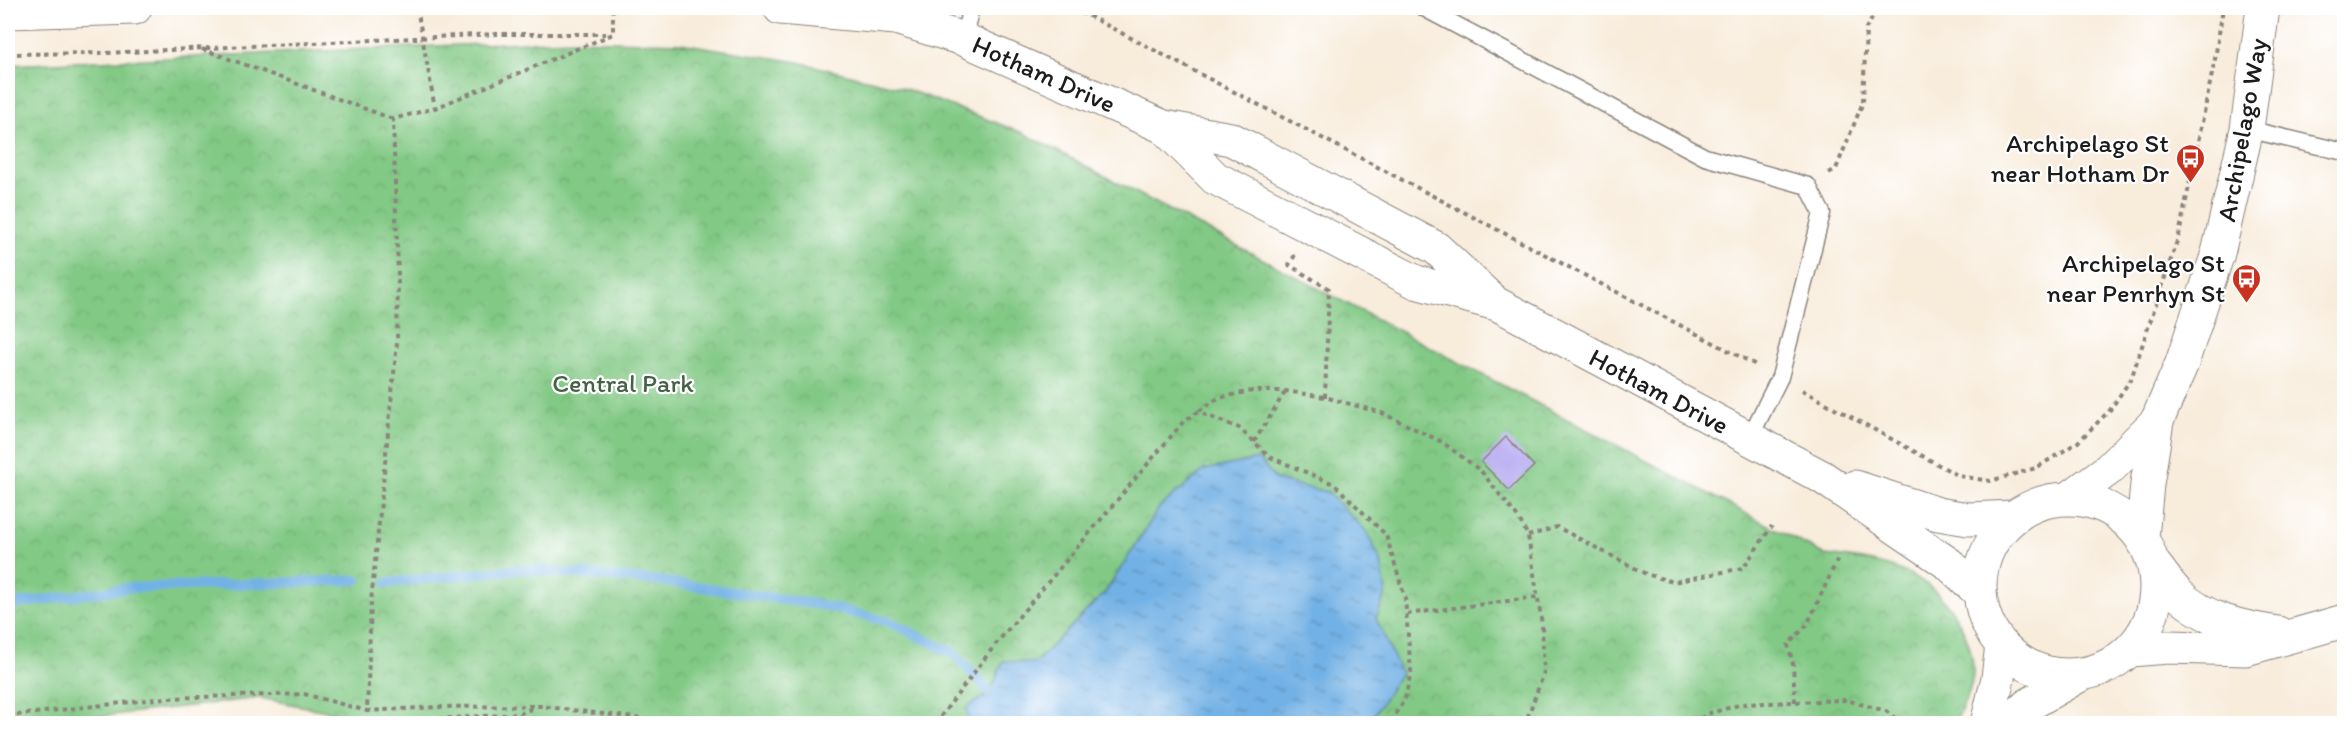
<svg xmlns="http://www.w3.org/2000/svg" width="2352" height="731" viewBox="0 0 2352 731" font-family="Itim,sans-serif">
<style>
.park{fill:url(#park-crowns);stroke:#4f7250;stroke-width:1.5}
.water{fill:url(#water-ripples);stroke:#476680;stroke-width:1.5}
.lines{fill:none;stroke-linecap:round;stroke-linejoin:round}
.stream{stroke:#72b1e5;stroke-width:10}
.building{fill:#b9adf2}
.lane-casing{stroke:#8a847c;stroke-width:19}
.street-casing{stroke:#8a847c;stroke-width:35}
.secondary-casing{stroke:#8a847c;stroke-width:35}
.path{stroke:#8a847c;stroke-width:4;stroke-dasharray:4.5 4.5;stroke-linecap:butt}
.lane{stroke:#fff;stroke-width:16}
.street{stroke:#fff;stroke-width:33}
.secondary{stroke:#fff;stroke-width:33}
.labels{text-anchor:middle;stroke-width:4.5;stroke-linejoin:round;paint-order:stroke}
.street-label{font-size:26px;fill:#1c1c1c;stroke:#fff}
.poi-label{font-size:26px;fill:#1c1c1c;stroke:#fff;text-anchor:end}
.park-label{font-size:26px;fill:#456146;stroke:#fff}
</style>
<defs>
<pattern id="park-crowns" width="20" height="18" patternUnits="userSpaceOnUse" patternTransform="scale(1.5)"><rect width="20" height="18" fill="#82c985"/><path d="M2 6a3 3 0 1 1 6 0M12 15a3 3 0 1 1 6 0" fill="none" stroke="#70ac72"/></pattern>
<pattern id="water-ripples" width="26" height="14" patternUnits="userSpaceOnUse" patternTransform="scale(1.5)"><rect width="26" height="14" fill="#72b1e5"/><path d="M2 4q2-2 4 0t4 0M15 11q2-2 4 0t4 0" fill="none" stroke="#5d8fb9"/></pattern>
</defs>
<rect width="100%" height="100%" fill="#fff"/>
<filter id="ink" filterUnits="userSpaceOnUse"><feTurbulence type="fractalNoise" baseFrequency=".0167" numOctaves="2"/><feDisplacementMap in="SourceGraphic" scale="12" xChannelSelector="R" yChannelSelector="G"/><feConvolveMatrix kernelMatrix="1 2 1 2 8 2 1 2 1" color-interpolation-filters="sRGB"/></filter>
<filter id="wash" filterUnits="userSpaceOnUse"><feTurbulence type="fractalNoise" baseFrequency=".008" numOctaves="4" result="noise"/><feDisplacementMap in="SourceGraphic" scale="24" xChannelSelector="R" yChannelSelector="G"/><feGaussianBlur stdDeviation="1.35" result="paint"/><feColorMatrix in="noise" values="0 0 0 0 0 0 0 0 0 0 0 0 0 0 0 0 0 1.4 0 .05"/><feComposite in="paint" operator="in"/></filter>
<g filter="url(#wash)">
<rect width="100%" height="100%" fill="#f8ecdb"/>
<path class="park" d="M572,40L680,43L798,62L906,89L1023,133L1825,555C1853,558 1884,562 1909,574C1944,590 1974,634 1973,673C1973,687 1961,712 1954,724L382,722L260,698L42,723H8V65Z"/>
<path class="water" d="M1259,459L1276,480L1327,492L1366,531L1381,561L1386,593L1376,619L1401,673L1369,723H969L966,708L990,693L1003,661L1035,663L1107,590L1159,508L1204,470Z"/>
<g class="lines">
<path class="stream" d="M387,583L520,569L660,581L821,605L890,622L955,654L990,693
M8,605L128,588L357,580"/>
</g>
<g id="blocks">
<path class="building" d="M1506,437L1534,466L1509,490L1481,462Z"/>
</g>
</g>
<g filter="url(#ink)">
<use href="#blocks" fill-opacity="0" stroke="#8a847c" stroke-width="1.5"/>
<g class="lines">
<defs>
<path id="lane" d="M1424,8L1705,157L1808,186L1822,213L1780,377L1749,439
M963,39L971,8
M2247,129L2344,152"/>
<path id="street" d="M2154,564C2162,574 2169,585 2178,594C2205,620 2243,628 2278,633
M2131,650L2168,647L2246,649L2344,621"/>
<path id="secondary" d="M780,8L896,18L963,39L1164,127L1231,139L1436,248L1493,301
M8,12L135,8
M1164,127L1215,178L1416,282L1497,304L1822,477L1949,564L1980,593
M1855,487L1938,514L1968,519L2014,517
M2068,499L2109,469L2157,421
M1980 587a88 88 0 1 1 176 0a88 88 0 1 1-176 0Z
M2142,538L2147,484L2157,421L2182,363L2218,253L2247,129L2263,8
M1987,724L1998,678L2002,645
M2007,724L2028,705L2080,675"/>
</defs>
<use href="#lane" class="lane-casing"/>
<use href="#street" class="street-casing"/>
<use href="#secondary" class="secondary-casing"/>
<path class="path" d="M417,8L435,108
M613,8V34L435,108L393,119L398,275L397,343L371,602L367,711L437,707L540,706L683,724
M1063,8L1087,15L1758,366
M202,49L393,119
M8,54L106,53L497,34H609
M1829,173L1836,169L1863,102L1866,28L1879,8
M1295,255L1289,265L1329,289L1325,397
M1802,390L1959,476L1990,481L2036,468L2078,442L2110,410L2131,379L2179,235L2215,59L2223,8
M1199,411L1218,398L1252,391H1285L1325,397L1382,413L1442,442L1481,471L1519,519L1528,536L1542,624L1544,673L1525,724
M1254,442L1285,392
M1528,536L1557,527L1646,574L1673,582L1743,568L1772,526
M1407,614L1538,597
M1795,702L1793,664L1788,645L1807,625L1839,556
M8,716L165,698L304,694L367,711
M414,724L416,720L519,714L536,707
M935,724L995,645L1184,421L1198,412L1239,428L1270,457L1334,484L1386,535L1405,598L1411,672L1405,699L1389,724
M1693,724L1707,714L1742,704L1846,700L1886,711L1903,724"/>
<use href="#lane" class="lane"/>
<use href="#street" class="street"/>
<use href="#secondary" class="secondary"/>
</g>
</g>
<defs>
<symbol id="bus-pin" viewBox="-11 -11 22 30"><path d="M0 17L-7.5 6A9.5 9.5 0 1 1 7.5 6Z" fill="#c8321e" stroke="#fff"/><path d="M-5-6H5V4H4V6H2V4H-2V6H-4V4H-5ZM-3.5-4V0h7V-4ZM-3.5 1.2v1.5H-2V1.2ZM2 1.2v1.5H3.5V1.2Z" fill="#fff"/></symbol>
</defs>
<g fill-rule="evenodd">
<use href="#bus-pin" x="2174" y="142" width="33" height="45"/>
<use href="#bus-pin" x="2230" y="262" width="33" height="45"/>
</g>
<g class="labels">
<g class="street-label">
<text transform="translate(1044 74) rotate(24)" y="9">Hotham Drive</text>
<text transform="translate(2242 130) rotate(-80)" y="9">Archipelago Way</text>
<text transform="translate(1659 391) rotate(28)" y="9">Hotham Drive</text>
</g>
<g class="poi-label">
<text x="2169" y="152">Archipelago St<tspan x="2169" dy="30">near Hotham Dr</tspan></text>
<text x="2225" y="272">Archipelago St<tspan x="2225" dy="30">near Penrhyn St</tspan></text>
</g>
<g class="park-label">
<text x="623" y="392">Central Park</text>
</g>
</g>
<rect width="2352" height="731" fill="none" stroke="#fff" stroke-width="30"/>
</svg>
